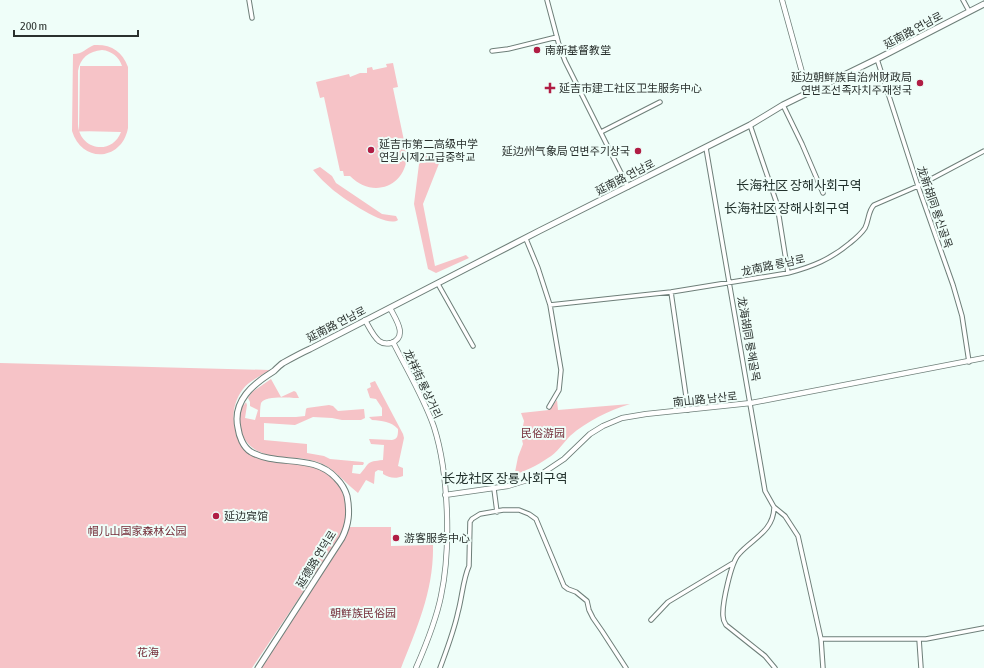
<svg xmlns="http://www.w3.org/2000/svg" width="984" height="668" viewBox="0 0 984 668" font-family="'Asap Condensed','Noto Sans SC','Noto Sans KR',sans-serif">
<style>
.green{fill:#f6c3c7;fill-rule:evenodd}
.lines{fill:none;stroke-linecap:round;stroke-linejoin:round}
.minor-casing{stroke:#6e7f79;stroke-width:5.5}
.tertiary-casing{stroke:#6e7f79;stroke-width:6}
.secondary-casing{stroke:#6e7f79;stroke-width:7}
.minor{stroke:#fff;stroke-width:3.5}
.tertiary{stroke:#fff;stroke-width:4.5}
.secondary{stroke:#fff;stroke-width:5}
.poi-dot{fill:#b01d44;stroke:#effef9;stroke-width:1.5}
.labels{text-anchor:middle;stroke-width:4;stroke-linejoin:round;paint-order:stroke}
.street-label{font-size:11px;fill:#2a312e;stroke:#effef9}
.poi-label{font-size:11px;fill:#2a312e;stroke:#effef9;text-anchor:start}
.park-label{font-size:11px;fill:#732b37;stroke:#effef9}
.quarter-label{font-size:13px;fill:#22312c;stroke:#effef9}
</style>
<rect width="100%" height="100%" fill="#effef9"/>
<path class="green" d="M94,45C111,44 122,51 128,67V128C122,161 82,164 72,131L73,54C83,54 85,49 94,45ZM102,50C112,51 119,57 122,66H80L79,131L121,132C112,156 79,150 78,124V71C80,58 89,51 102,50Z
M393,63L398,87L393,88L407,155C406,187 372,199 350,176H344L343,171H340L324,97L320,98L316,82L349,74L350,77L360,73H367V68L372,67L373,70L387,67L386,64Z
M435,153L438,155L440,161L423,204L435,266L466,255L469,258L436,273L428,269L414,204L420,156Z
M320,167L332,176L336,183L382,214L396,216L398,220C387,229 343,198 333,190C326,184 319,177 313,170Z
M0,363L270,370C262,375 249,381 243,389C224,414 235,449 264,459C275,463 289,462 300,463C317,466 338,475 344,493C346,496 345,501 346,505C346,509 347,513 346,517C345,524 342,531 340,537L252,668H0Z
M271,379L281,397L294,391L296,392L299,398C291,398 265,395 261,403C260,407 260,413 260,417H296L305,416L306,409L307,408L329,405L333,406L338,411L364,409L365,418L361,420H342L332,418L313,417L295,425L264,423V440L307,444V453L324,456L330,459L363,462L364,463L363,465H353L352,473L360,474C371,462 365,462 383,460L384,445L371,444L369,439L392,440C398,439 398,435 398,429C390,421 383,421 372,420L369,417L382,416V408L376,399L370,398L367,389L371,387L370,383L375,381L403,434L404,438L398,466L403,468V476C396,479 389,478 383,474V471L378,470L375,472L374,484L366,480L358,493C345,483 335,469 320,463C296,453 263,464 246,441C243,437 239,430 239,425C238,419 240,412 241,406L244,405L246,402L247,405L245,418L255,420L258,410L250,406V402L248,398L252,392Z
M557,400L558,410L630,404C608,411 587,421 570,436C563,443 557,453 548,458C537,466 524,471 512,476L511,473L515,472L518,457L523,444L521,436L524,421L521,413L549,410Z
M348,527H391V546L433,545C434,590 417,628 401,668H260L338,550L345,538Z"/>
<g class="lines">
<defs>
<path id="minor" d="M249,0L252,18
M547,0L559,45L565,61L628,187
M963,0L969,11
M492,51L508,49L557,37
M877,59L918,186L953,285L962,316L969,362
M783,105L802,144L823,193
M750,125L777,204L788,273
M601,132L660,102
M706,148L765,491L774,507L785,516L798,536L821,639L823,668
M526,239L538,268L550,305L561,370L559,390L549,407
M438,284L473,346
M671,292L688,410
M550,305L671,292L788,273C812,267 831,259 850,243C855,239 861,234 865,228C869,220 868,211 874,205L918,186L984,151
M494,489L497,512
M774,507C774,531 752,539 739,554C731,562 722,604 723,616C723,619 724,622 726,625L765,656L775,668
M651,620L668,602L733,563
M821,639H926L984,628
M919,639L921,668
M440,668C447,649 454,631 458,612C462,598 463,579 469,566L470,522L472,519L480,514L503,510H519L529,514L536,519L564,586L568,589L576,592L587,601L589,610L593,618L602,631L626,668"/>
<path id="tertiary" d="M782,0L808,94
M365,320C369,327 373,336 379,341C383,344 387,344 391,343C409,337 395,318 390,308
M393,342C407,370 424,398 434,427C449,474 451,549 441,596C436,621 426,645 416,668
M445,495L508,486L537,477L564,459L590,434L603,426L622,418L646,414L751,403L984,358"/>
<path id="secondary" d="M258,668L342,538C349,524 350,512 347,496C345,489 341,483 336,478C313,453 278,467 251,452C243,447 239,436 238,428C232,401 253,384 274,371C277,368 280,365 283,363C292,358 301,353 310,349L539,231L750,125L783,105L877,59L984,4"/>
</defs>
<use href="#minor" class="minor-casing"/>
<use href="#tertiary" class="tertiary-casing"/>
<use href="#secondary" class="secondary-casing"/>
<use href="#minor" class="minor"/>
<use href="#tertiary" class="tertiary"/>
<use href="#secondary" class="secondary"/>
</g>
<g class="poi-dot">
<circle cx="537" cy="50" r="4"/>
<circle cx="920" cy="83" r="4"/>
<path d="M548 82h4v4h4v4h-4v4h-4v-4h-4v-4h4z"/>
<circle cx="371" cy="150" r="4"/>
<circle cx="638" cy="151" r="4"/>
<circle cx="216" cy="516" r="4"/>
<circle cx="396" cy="538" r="4"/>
</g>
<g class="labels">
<g class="street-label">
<text transform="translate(913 30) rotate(-28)" y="4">延南路 연남로</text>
<text transform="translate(625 177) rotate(-27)" y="4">延南路 연남로</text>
<text transform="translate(935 207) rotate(71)" y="4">龙新胡同 룡신골목</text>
<text transform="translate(773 265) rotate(-12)" y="4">龙南路 룡남로</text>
<text transform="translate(336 324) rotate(-27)" y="4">延南路 연남로</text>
<text transform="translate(749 339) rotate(80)" y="4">龙海胡同 룡해골목</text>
<text transform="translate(423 384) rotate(65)" y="4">龙祥街 룡상거리</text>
<text transform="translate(705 399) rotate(-6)" y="4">南山路 남산로</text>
<text transform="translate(316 559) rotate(-58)" y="4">延德路 연덕로</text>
</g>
<g class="poi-label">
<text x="545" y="54">南新基督教堂</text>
<text x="912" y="81" text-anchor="end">延边朝鲜族自治州财政局<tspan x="912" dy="13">연변조선족자치주재정국</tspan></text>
<text x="559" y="92">延吉市建工社区卫生服务中心</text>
<text x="379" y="148">延吉市第二高级中学<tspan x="379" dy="13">연길시제2고급중학교</tspan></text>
<text x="630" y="155" text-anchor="end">延边州气象局 연변주기상국</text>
<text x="224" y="520">延边宾馆</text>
<text x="404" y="542">游客服务中心</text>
</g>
<g class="park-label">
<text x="543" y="437">民俗游园</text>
<text x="137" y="535">帽儿山国家森林公园</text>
<text x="363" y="617">朝鲜族民俗园</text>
<text x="148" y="656">花海</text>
</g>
<g class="quarter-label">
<text x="799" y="190">长海社区 장해사회구역</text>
<text x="787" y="213">长海社区 장해사회구역</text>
<text x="505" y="483">长龙社区 장룡사회구역</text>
</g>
</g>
<path d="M14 30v6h124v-6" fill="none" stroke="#2a312e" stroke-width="2"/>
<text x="20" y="30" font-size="12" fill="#2a312e" stroke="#effef9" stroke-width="3" paint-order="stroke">200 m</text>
</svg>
